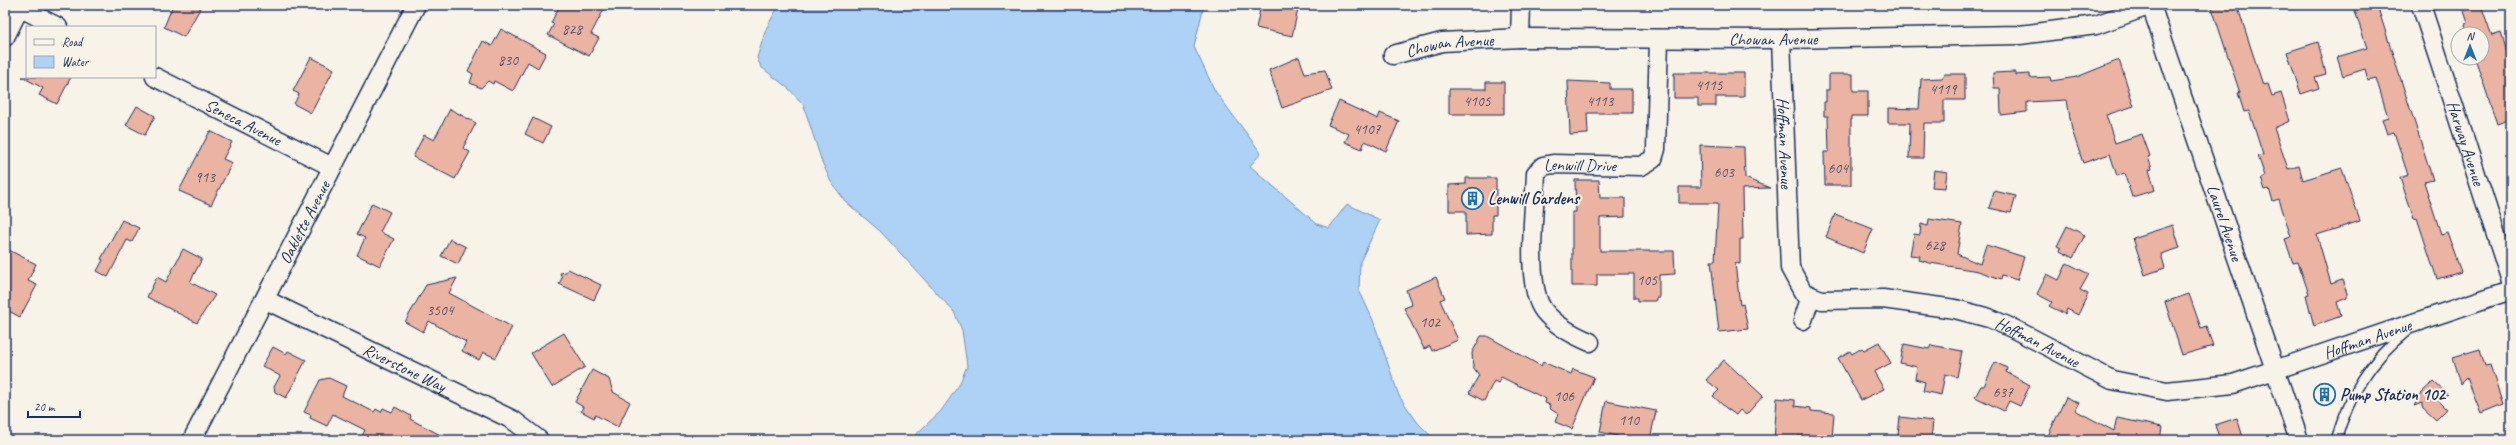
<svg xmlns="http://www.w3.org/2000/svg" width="2516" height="445" viewBox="0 0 2516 445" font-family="Caveat,sans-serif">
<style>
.water{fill:#add2f6;stroke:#7391b9}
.building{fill:#ebb3a2;stroke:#1b2f5e}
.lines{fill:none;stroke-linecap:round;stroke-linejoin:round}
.service-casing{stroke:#1b2f5e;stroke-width:12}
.minor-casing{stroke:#1b2f5e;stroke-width:21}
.service{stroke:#f7f3e8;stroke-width:9}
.minor{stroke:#f7f3e8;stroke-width:18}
.labels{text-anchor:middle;stroke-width:4;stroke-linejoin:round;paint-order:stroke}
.number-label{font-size:15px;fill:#4f506f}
.street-label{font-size:17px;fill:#1b2f5e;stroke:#f7f3e8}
.poi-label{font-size:17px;font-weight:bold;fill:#1b2f5e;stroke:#f7f3e8;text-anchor:start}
</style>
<rect width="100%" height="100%" fill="#f7f3e8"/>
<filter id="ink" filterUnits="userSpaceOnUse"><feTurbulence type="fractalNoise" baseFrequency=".025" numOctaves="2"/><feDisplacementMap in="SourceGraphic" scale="8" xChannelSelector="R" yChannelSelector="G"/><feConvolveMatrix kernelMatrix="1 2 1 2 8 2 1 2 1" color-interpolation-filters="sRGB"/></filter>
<g filter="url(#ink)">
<path class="water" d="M779,5H1204L1194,47L1215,91L1261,153L1250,166L1317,224L1329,228L1347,204L1380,220L1360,262L1359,290L1373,320L1399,396L1418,423L1435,440H910L941,411L959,385L967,366L962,330L954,312L881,232L846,202L831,182L822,162L803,104L788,88L761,67L757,58L766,29Z"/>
<path class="building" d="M173,5H202L184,37L164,27Z
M560,5H596L604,9L591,34L599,38L589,56L548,35L554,24L551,23Z
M1261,5H1299L1292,36L1256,28Z
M2211,5H2237L2263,85L2268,84L2272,96L2281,93L2290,121L2274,128L2288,169L2299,166L2303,180L2342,168L2360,221L2317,235L2331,284L2342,280L2347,293V298L2337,302L2341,316L2314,326L2306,295L2309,294L2298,262L2293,263L2285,239L2291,237L2279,199L2273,201L2269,189L2265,190L2261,178L2265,176L2258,156L2263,155L2249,111L2244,112L2238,93H2240Z
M2353,5H2377L2433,180L2424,182L2441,234L2447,232L2461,272L2437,279L2417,218L2414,219L2400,178L2408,175L2394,132L2387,134L2382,119L2388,117L2376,78L2368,80L2365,69L2343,76L2337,57L2367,48Z
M2462,5H2481L2492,36L2501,33L2511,64V119L2497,124L2475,58H2482V34H2468L2465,24L2468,23Z
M501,29L546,53L538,68L528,62L513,91L494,81L493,84L488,81L481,88L470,83L473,74L468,71L483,41L492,46Z
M2318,42L2326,74L2315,77L2319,88L2301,94L2287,52Z
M311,57L334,69L311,113L294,104L299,94L293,91Z
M1299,57L1305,73L1325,70L1332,90L1282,108L1269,70Z
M2119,60L2134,106L2106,115L2115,143L2142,134L2150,156L2148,157L2152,169L2149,170L2155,190L2132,197L2124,173L2117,176L2110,154L2083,163L2072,130L2067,100L2027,102V112L2001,115L2000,88H1994L1993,73L2015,72V75L2030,74V78L2050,77L2051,81L2077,77Z
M1674,73H1744V97H1716V106H1698V98H1674Z
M1829,74H1853V91H1868V116H1851V185H1825L1824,152H1829L1828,116H1824V102H1826V90H1829Z
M1945,74H1965V100H1944V123H1924L1923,158H1909L1910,123H1888V108L1919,109L1921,79L1942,78Z
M22,77H71L57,104L39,95L43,88Z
M1568,81L1610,83V89H1632V113H1587L1588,134L1570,135Z
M1486,82H1504V114H1449V89H1486Z
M1339,101L1378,119L1380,113L1399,121L1386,151L1365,141L1362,149L1345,142L1349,134L1328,125Z
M137,106L155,116L145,135L126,125Z
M450,109L476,123L463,148L470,152L455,179L413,157L424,135L434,140Z
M533,118L551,127L543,143L525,134Z
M210,131L232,142L223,159L232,163L211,205L179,191Z
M1700,145L1744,147L1745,178L1770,188L1742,189L1743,239H1740V264L1735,263L1740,305L1743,304L1748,329L1719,332L1711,261H1715L1718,203H1679V187H1701Z
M1934,170L1947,172L1945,188L1932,187Z
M1466,178H1496V215H1492V234L1466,235V211H1449V185L1466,184Z
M1575,180H1599L1600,198H1625V217L1600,218V251H1674L1675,274L1659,275V298H1656V301H1638V298H1634V274H1597V286H1572V212H1576Z
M1994,191L2016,196L2011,213L1989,208Z
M372,203L390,212L380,232L394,239L380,266L357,255L365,238L357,234Z
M1835,214L1873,229L1863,253L1826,237Z
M1929,219L1962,224L1957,254L1980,264L1986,245L2024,257L2017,280L2002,275L2001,279L1978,271L1930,263L1919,260L1920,256L1910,255L1914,234L1920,235L1921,224L1928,226Z
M122,220L139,228L132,242L127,240L108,277L97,271L103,260L101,259Z
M2173,225L2180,248L2161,254L2165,268L2145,275L2133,238Z
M2067,226L2085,235L2073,258L2060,251L2061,248L2057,246Z
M450,239L466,247L458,264L441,256Z
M5,248L36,264L28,281L37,285L20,317L5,309Z
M183,249L202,259L190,282L215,295L197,323L147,297L157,277L166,282Z
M2067,263L2089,274L2080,290L2088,294L2078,315L2067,309L2065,314L2049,306L2052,302L2037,294L2047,274L2059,280Z
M568,269L601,285L594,300L559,284L562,278L560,273L566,272Z
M1436,277L1445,298L1440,300L1458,340L1432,351L1430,346L1424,349L1404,308L1412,305L1406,290Z
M457,278L449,293L512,327L496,358L483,352L479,360L462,351L466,342L429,321L423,332L405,322L426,285Z
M2189,294L2201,328L2206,326L2213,346L2182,355L2165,302Z
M564,333L585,367L552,387L531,353Z
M1481,336H1487L1541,366L1543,362L1571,374L1573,369L1594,377L1572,429L1555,422L1558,414L1549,408L1550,405L1545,403L1546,399L1501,377L1498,383L1494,381L1484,401L1469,393L1479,375L1473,367L1472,353Z
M1879,342L1891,363L1874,372L1884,389L1861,400L1838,358L1850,351L1852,354L1862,348L1864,350Z
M1904,344L1929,349L1931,345L1962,351L1957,377L1945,374L1941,395L1923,391L1925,382L1915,379L1917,367L1900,363Z
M273,347L286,354L288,351L306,360L286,398L275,392L274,387L280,376L262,366Z
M2480,349L2485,366L2490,365L2503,404L2481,413L2467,378L2461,384L2453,357Z
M1724,360L1763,396L1746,415L1740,410L1736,415L1726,408L1713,396L1719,390L1706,380Z
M1995,362L2007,368L2006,372L2030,385L2020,406L2009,401L2004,411L1975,397L1981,386H1984Z
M592,370L609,379L613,392L630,402L618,427L595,415L594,418L581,411L583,407L575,402Z
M329,378L346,386L342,396L374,412L376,409L381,412L383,408L392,412L395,407L411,416L410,419L450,440H360L365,430L333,414L327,426L310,418L311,415L304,412L320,380Z
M2434,382L2448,395L2437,399L2447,409L2436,420L2422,407V403L2414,406L2421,394Z
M2066,397L2079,403L2075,410L2114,431L2117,418L2162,427L2160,440H2046Z
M1777,398L1795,400V406L1811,408V411L1834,413L1832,439L1798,436V440H1774Z
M1606,401L1656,411L1650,440H1617L1618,436L1600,432Z
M1900,417L1933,421L1931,439L1898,435Z
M2237,418L2244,440H2220L2215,425Z"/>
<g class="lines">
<defs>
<path id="service" d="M2336,440C2350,394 2369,361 2407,331"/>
<g id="minor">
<path d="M15,5L58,27"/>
<path id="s1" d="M2151,5L2299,440"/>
<path id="s2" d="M2421,5L2511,281"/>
<path d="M5,37L21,5"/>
<path d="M1520,38L1521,5"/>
<path id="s3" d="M1781,39L1790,268L1803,292L1811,296L1822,300L1883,299L1955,309L1989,318L2014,329L2112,380L2167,391L2233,384L2511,290"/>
<path id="s4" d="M1393,55L1442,42L1520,38L1781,39L2020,35L2096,25L2151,5"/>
<path id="s5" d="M155,77L332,167"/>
<path id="s6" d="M266,300L513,420L539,440"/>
<path d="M1803,320L1811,296"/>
<path id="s7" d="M1590,342C1573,335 1556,326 1544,311C1524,286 1535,206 1536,173L1543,166L1553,164L1641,166L1653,159L1656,149L1659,39"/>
<path id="s8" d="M192,440L416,5"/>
</g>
</defs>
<use href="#service" class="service-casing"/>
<use href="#minor" class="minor-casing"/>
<use href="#service" class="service"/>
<use href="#minor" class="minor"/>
</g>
</g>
<defs>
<symbol id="building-ring" viewBox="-11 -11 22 22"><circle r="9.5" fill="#f7f3e8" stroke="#1f6fb2" stroke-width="1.5"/><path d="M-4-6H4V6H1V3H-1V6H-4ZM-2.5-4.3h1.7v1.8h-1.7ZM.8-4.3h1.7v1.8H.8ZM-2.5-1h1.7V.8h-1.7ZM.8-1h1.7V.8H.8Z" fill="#1f6fb2"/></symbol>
</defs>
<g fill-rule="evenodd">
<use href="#building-ring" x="1460" y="186" width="25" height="25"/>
<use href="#building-ring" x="2312" y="382" width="25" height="25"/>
</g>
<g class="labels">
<g class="number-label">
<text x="572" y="34">828</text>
<text x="508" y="65">830</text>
<text x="1709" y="90">4115</text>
<text x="1943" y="94">4119</text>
<text x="1477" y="106">4105</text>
<text x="1600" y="106">4113</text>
<text x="1367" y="134">4107</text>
<text x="1838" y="173">604</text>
<text x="1724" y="177">603</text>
<text x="205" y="182">913</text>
<text x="1935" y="250">628</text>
<text x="1647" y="285">105</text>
<text x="440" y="315">3504</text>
<text x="1430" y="327">102</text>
<text x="2003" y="397">637</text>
<text x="1564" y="401">106</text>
<text x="1629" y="425">110</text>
</g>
<g class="street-label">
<text dy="6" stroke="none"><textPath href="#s4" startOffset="382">Chowan Avenue</textPath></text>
<text dy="6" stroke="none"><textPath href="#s4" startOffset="58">Chowan Avenue</textPath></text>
<text dy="6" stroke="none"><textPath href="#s5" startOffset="99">Seneca Avenue</textPath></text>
<text dy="6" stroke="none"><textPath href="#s3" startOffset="104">Hoffman Avenue</textPath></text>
<text dy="6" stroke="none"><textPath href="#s2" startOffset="145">Harway Avenue</textPath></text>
<text dy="6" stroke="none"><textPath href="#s7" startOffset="243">Lenwill Drive</textPath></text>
<text dy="6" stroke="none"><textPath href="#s8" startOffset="245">Oaklette Avenue</textPath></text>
<text dy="6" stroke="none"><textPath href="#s1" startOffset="230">Laurel Avenue</textPath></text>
<text dy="6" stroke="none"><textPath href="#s3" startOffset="848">Hoffman Avenue</textPath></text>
<text dy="6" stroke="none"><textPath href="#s3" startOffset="500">Hoffman Avenue</textPath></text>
<text dy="6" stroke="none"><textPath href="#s6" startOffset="154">Riverstone Way</textPath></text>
</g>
<g class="poi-label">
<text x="1488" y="204">Lenwill Gardens</text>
<text x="2340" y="400">Pump Station 102</text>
</g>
</g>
<rect width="2516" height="445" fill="none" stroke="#f7f3e8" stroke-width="20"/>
<rect x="10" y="10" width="2496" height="425" fill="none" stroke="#1b2f5e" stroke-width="1.5" filter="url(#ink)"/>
<rect x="26" y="26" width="130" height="52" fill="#f7f3e8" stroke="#9fa5b1"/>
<rect x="34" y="39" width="20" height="6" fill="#f7f3e8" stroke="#9fa5b1"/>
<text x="62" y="46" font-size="12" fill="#1b2f5e">Road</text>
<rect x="34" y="56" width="20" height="12" fill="#add2f6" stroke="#9fa5b1"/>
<text x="62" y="66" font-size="12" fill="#1b2f5e">Water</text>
<g transform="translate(2470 46)"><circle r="19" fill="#f7f3e8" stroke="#9fa5b1"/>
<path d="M0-3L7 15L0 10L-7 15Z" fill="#1f6fb2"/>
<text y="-6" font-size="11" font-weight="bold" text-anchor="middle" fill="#1b2f5e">N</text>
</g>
<path d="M28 411v6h52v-6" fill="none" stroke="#1b2f5e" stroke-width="2"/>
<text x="34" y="411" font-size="12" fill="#1b2f5e" stroke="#f7f3e8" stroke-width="3" paint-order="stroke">20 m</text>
</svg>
